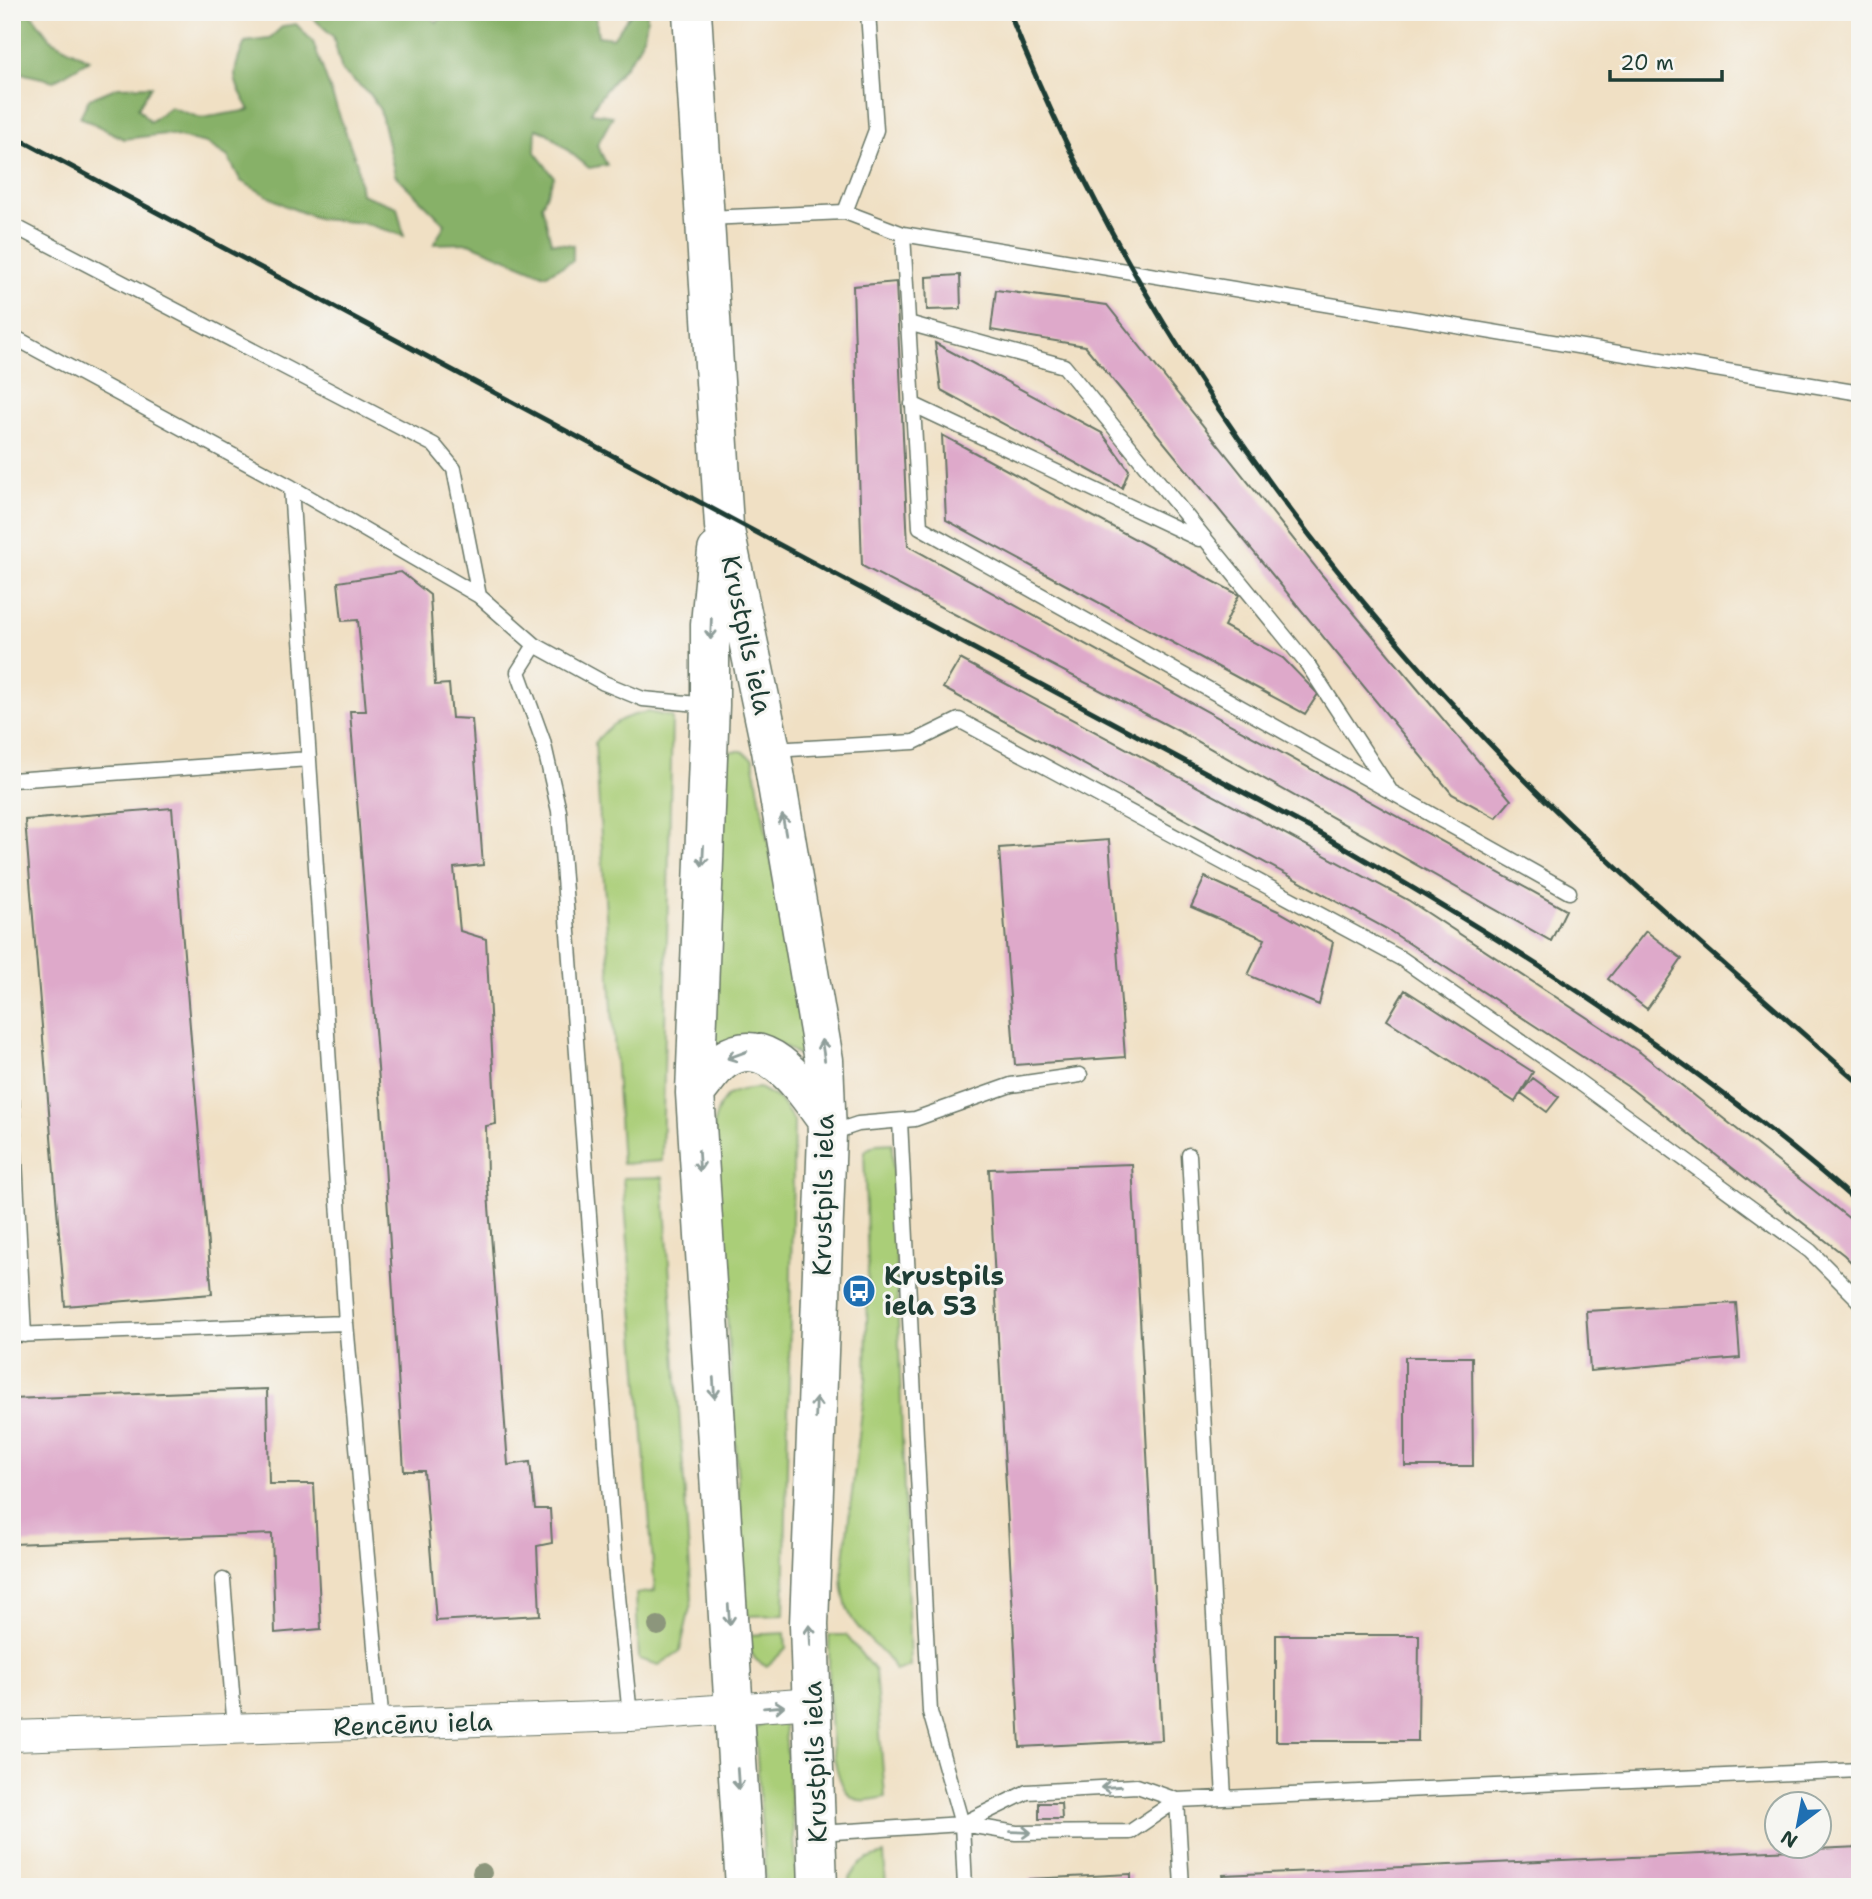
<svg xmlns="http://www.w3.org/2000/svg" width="1872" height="1899" viewBox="0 0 1872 1899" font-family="'Shantell Sans',sans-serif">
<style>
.green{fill:#aace78;stroke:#648656;stroke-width:2}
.forest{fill:#87b168;stroke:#53774e;stroke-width:2}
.building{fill:#dea9ca}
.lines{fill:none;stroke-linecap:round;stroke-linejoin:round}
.service-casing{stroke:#687666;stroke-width:17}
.minor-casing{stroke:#687666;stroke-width:32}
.secondary-casing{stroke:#687666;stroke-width:41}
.service{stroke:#fff;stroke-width:14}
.minor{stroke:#fff;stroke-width:30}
.secondary{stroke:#fff;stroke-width:38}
.rail{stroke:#1f3d34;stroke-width:5}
.tree{fill:#8c967c}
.oneway{stroke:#8f9e9a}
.labels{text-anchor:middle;stroke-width:6;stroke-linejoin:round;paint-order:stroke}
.street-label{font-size:26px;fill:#1f3d34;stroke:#f6f6f2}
.poi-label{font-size:26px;font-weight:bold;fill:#1f3d34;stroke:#f6f6f2;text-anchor:start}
</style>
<rect width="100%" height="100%" fill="#f6f6f2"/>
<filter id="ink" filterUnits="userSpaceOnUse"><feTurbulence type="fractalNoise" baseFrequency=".0143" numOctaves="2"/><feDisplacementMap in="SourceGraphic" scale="14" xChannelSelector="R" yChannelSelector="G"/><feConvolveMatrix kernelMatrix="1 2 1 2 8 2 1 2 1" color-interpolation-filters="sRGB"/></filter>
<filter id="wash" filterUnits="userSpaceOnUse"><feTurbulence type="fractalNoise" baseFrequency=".00686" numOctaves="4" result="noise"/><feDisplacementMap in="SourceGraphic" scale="28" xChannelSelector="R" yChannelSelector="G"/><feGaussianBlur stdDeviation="1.57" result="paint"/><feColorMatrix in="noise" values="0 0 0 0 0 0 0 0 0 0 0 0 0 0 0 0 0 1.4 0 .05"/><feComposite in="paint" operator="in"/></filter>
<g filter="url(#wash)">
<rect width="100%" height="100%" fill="#f0e0c4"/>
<path class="green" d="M648,712L672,717L662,1161L622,1164L595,743C610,723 624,716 648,712Z
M731,751H742L753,759L808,1062C766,1031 762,1037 713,1045L721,760Z
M759,1088L779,1099L794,1121L784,1615L747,1616L714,1123C721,1094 730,1090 759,1088Z
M892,1143L910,1666L895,1671L891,1662C861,1629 843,1623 842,1575L866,1378L868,1266L864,1151L877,1144Z
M663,1177L692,1599L680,1651L659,1665L639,1659L636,1594L655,1591L623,1178Z
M785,1633L786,1649L767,1666C751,1661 750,1650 748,1635Z
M829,1635H846L875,1671L885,1797C875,1799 863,1803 853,1798C823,1778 830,1670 829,1635Z
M775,1713L784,1720L798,1887H766L755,1729Z
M884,1854L886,1887H846C854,1866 863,1859 884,1854Z"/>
<path class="forest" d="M12,12H30L51,40L89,60L54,81L12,71Z
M312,12H423L437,22L448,12H595L598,36L613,38L632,12H647C649,56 607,77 591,113L613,116L597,145L607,165L589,168L547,133L536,129L535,152L554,177L542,205L551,242L573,245V261L545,275L469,243L434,244L445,224L395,175L380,110L370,94L342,71L333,36L314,19Z
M296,24L313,42L357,164L361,194L397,207L404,236L364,223L319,219L286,206L241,181L228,157L206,143L166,134L124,139L80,117L89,99L118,87L151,86L138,108L150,122L170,107L201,118L250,110C232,77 230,79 245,42L269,39L283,26Z"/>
<g id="blocks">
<path class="building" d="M960,275L961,309L927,310L926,277Z
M896,282L908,546L1566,910L1551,941L1190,737L862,566L853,286Z
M996,290L1107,305L1322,575L1511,800L1496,818L1452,794L1085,346L991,330Z
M935,343L1102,433L1129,470L1122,488L941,390Z
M942,435L1239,595L1224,626L1283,658L1318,694L1305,714L946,520Z
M401,572L430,595L435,685L449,684L452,718L472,719L483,865L454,868L460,931L486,939L496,1124L486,1126L487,1179L508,1465L530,1462L535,1509H550L552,1543L537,1546L540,1615L436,1621L424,1471H404L383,1132L350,711H366L358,620L342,621L338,582Z
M960,659L1408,900L1641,1053L1855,1223L1860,1228V1271L1844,1255L1630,1088L1387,929L943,688Z
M172,808L212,1294L65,1306L25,820Z
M1109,840L1125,1057L1015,1065L999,848Z
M1205,877L1278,911L1333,942L1319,1005L1248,975L1265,939L1191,907Z
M1646,931L1682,959L1647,1009L1608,979Z
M1405,990L1533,1072L1515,1102L1387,1020Z
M1533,1078L1559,1097L1547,1112L1521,1093Z
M1132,1164L1162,1740L1020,1747L989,1169Z
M1736,1303L1740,1358L1590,1371L1586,1311Z
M1405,1357H1472L1473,1466H1405Z
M267,1389L269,1484H314L321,1629L275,1633L272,1534L12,1544V1399Z
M1276,1635H1419L1418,1741H1276Z
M1039,1803H1061L1062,1819H1039Z
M1860,1847V1887H1224L1223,1875Z
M1131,1874V1887H1029V1879Z"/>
</g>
</g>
<g filter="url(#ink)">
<use href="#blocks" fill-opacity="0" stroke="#687666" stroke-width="2"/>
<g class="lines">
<defs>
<path id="service" d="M845,212L876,130L868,12
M706,218L845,212L903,234L1860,393
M12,225L434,445L454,469L479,596
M903,234L920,527L1569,892
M908,323L1064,366L1308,665L1389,789
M12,336L291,487L346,1323L382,1725
M912,404L1199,539
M291,487L479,596L535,645
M772,750L914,742L959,720L1402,959L1568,1074L1810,1251L1860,1301
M12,780L309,759
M12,1100L24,1335
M900,1121L930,1712L962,1824L965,1887
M828,1134L858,1124L915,1119L1011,1085L1080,1075
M1189,1155L1224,1798
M12,1335L346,1323
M223,1580L235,1730
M630,1716L615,1566L559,811L543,741L518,672L535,645L604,683L643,699L709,705
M962,1824L1027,1792L1137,1786L1177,1800
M818,1833L962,1824L1016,1833L1130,1832L1177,1800
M1182,1887L1177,1800L1860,1770"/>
<path id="minor" d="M12,1736L630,1716L814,1703"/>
<path id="secondary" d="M692,12L724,526L771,750L824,1060L827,1134L809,1625L818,1887
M717,551L710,624V705L695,1093L745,1887
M695,1093C704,1083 713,1068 724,1060C767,1031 803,1088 825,1118"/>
</defs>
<use href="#service" class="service-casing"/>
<use href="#minor" class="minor-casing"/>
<use href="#secondary" class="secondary-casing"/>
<use href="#service" class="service"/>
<use href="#minor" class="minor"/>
<use href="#secondary" class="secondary"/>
<path class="rail" d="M1009,12C1120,291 1284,529 1491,745C1606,866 1736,973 1860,1084
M12,135L1312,829C1505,940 1693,1057 1860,1205"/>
</g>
<g class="tree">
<circle cx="658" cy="1626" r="10"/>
<circle cx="482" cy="1873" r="10"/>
</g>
<defs><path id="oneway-shaft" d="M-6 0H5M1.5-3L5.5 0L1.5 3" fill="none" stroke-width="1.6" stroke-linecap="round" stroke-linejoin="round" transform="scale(1.75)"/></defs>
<g class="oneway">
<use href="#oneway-shaft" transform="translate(711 629) rotate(92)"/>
<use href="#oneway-shaft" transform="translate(784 825) rotate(-100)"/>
<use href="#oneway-shaft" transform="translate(703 856) rotate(93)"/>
<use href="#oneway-shaft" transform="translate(823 1050) rotate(-99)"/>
<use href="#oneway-shaft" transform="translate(737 1055) rotate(160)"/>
<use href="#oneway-shaft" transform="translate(699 1161) rotate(86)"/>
<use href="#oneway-shaft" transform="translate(714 1388) rotate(86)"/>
<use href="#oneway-shaft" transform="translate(816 1408) rotate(-88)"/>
<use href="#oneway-shaft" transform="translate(729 1615) rotate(86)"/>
<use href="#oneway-shaft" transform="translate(810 1635) rotate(-93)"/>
<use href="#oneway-shaft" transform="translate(774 1707) rotate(-5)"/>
<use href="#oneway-shaft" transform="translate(738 1779) rotate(86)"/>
<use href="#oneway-shaft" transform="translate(1111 1787) rotate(176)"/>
<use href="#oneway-shaft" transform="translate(1021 1832) rotate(2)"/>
</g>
</g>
<defs>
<symbol id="bus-disc" viewBox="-11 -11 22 22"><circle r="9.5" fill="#1f6fb2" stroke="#f6f6f2"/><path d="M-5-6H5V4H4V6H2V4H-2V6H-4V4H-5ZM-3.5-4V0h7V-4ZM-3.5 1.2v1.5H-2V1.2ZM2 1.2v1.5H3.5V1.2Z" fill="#fff"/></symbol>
</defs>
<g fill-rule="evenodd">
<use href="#bus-disc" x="840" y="1272" width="38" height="38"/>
</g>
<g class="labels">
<g class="street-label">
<text transform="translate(747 635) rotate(78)" y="9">Krustpils iela</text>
<text transform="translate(823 1195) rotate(-89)" y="9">Krustpils iela</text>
<text transform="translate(413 1724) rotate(-2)" y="9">Rencēnu iela</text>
<text transform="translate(815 1762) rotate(-92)" y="9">Krustpils iela</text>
</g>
<g class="poi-label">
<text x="884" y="1285">Krustpils<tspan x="884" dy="30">iela 53</tspan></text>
</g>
</g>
<rect width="1872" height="1899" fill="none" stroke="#f6f6f2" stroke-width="42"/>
<g transform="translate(1798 1825) rotate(212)"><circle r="33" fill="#f6f6f2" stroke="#a0aca6" stroke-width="2"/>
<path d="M0-5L12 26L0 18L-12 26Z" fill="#1f6fb2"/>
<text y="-10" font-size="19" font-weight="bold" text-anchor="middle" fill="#1f3d34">N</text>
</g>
<path d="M1610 70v10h112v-10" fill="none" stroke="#1f3d34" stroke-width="3.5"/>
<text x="1620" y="70" font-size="21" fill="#1f3d34" stroke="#f6f6f2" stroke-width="5" paint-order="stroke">20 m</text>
</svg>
